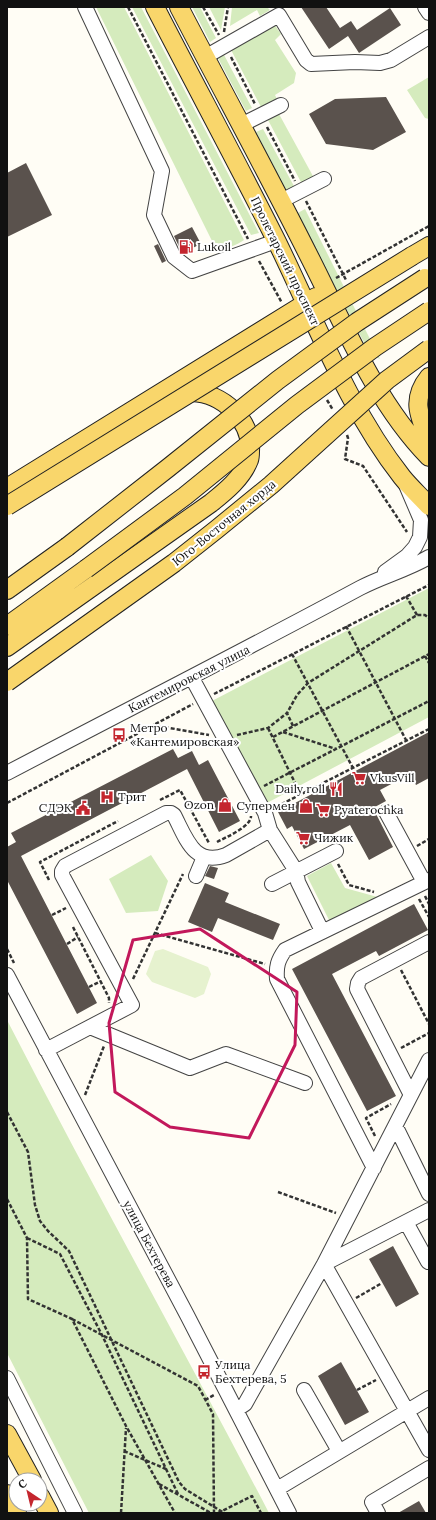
<svg xmlns="http://www.w3.org/2000/svg" width="436" height="1520" viewBox="0 0 436 1520" font-family="Lora,serif">
<style>
.green{fill:#d5ebbd}
.pitch{fill:#e6f2cf}
.building{fill:#5a524d}
.lines{fill:none;stroke-linecap:round;stroke-linejoin:round}
.minor-casing{stroke:#444;stroke-width:16}
.major-casing{stroke:#222;stroke-width:20}
.path{stroke:#333;stroke-width:2.5;stroke-dasharray:4 2;stroke-linecap:butt}
.minor{stroke:#fff;stroke-width:14}
.major{stroke:#f9d66b;stroke-width:18}
.major-bridge-casing{stroke:#222;stroke-width:20;stroke-linecap:butt}
.major-bridge{stroke:#f9d66b;stroke-width:18}
.marked{fill:none;stroke:#c2185b;stroke-width:3;stroke-linejoin:round}
.labels{text-anchor:middle;stroke-width:4;stroke-linejoin:round;paint-order:stroke}
.poi-label{font-size:12px;fill:#111;stroke:#fff;text-anchor:start}
.street-label{font-size:12px;fill:#111;stroke:#fff}
</style>
<rect width="100%" height="100%" fill="#fffdf5"/>
<path class="green" d="M96,7H124L244,240C237,245 227,249 218,249L214,245Z
M132,7H141L259,233L251,235Z
M192,7H200L216,38L210,42Z
M209,7H225L221,30Z
M232,7H267L270,10L260,16L257,10L230,26Z
M274,24L281,34L275,40L296,73L294,83L275,95L277,99L261,107L230,48Z
M223,53L252,108L246,111L218,58Z
M429,77V119L425,118L407,90Z
M279,114L314,178L302,184L268,120Z
M263,129L295,188L287,192L256,132Z
M305,209L380,359L372,355L367,348L296,214Z
M429,588V717L265,804L210,702Z
M151,855L168,881L158,911L126,913L109,879Z
M331,863L345,888L381,898L330,922L307,876Z
M7,1020C92,1186 183,1348 269,1513H89L7,1353Z"/>
<path class="pitch" d="M163,949L208,967L211,974L204,994L195,998L152,982L146,974L155,951Z"/>
<path class="building" d="M301,7H326L340,28L351,21L357,30L390,8L401,25L359,53L348,36L329,49Z
M386,97L406,132L373,150L326,144L309,114L335,99Z
M26,163L52,215L7,237V173Z
M192,227L201,244L182,253L174,236Z
M158,244L166,261L162,263L154,246Z
M429,732V778L416,785L410,774L380,790L386,801L373,808L393,847L369,860L350,825L304,849L292,826L287,829L278,812Z
M173,749L178,758L192,751L199,765L208,760L240,821L219,832L187,769L21,856L97,1003L77,1014L7,880V847L16,842L11,833Z
M210,866L218,868L214,879L205,876Z
M205,883L229,893L225,902L280,924L273,940L218,918L212,932L188,922Z
M414,904L428,930L379,956L376,951L332,974L396,1096L367,1111L292,969Z
M393,1246L419,1294L396,1307L369,1259Z
M341,1362L369,1412L345,1425L318,1376Z
M419,1501L426,1513H398Z"/>
<g class="lines">
<defs>
<path id="minor" d="M85,7L162,171L154,215L174,257L192,271L276,241
M425,7L429,13
M205,57L279,15L306,60L311,64L355,62L380,63L391,60L429,37
M241,125L281,105
M281,201L324,179
M385,572L407,556L415,547L420,537L421,520L406,485
M192,678L265,813L270,830L296,871L298,882L322,931
M7,773C125,711 243,651 360,588C383,576 407,570 429,557
M386,812L424,882
M196,876L204,857
M272,884L336,851
M7,975L187,1315L289,1513
M90,1027L190,1068L226,1054L305,1083
M46,1050L132,1005L62,875V871L65,866L166,813H171L174,815C186,838 194,867 226,855L270,830
M411,1095L357,989L358,983L361,978L429,942
M394,1130L398,1131L429,1194
M374,1168L277,979C276,966 278,960 285,950L429,880
M429,1210L324,1264L429,1450
M406,1222L428,1262
M7,1378L75,1513
M304,1390L339,1451
M236,1410L245,1404L324,1264L429,1060
M277,1489L429,1398
M378,1513L372,1502L429,1468"/>
<path id="major" d="M155,7C195,85 237,162 276,240C315,319 347,407 402,477C410,487 420,496 429,506
M179,7C222,90 267,172 309,256C343,323 376,403 429,457
M412,256L429,246
M429,377C411,399 419,416 429,440
M7,488L316,297
M7,590L67,547
M7,626L86,569
M7,647L211,503C226,491 242,478 249,460C250,457 250,454 250,451C252,420 222,393 192,392C175,392 160,397 145,403
M7,1434L32,1480
M7,1494L17,1513
M40,1496L49,1513"/>
</defs>
<use href="#minor" class="minor-casing"/>
<use href="#major" class="major-casing"/>
<path class="path" d="M128,7L248,239
M203,7L219,35
M224,32L228,7
M231,57L255,104
M267,127L295,181
M306,201L346,280
M259,261L282,303
M336,278L429,226
M327,400L333,410
M347,435L348,438L345,459L363,466L407,532
M406,596L417,615
M346,626L406,740
M292,654L353,768
M425,656L429,663
M214,694L429,585
M153,725L209,735
M293,726L287,713L297,695L308,683L417,615H425L429,618
M268,728L301,795
M283,732L336,749
M237,735L268,728L287,713
M273,737L429,654
M264,786L429,701
M314,788L316,792
M160,800L180,790L209,843
M7,803L193,704
M276,807L429,729
M217,842C226,837 251,827 251,816
M417,846L429,839
M338,864L349,885L374,892
M49,880L40,862L118,821
M425,896L429,904
M419,899L429,917
M52,915L66,908
M73,927L109,998V1003
M155,933L265,964
M67,944L78,937
M7,949L14,963
M401,970L429,1024
M133,979L183,874
M89,987L101,981
M401,1048L429,1033
M85,1095L104,1046
M7,1112L28,1152L35,1205L40,1221L48,1231L69,1251L179,1482L185,1489L224,1513
M375,1136L366,1118L391,1104
M278,1192L336,1213
M7,1199L27,1238L28,1299L72,1319L126,1426L175,1513
M27,1238L60,1254L102,1335L178,1494
M356,1298L382,1283
M72,1319L198,1386L213,1414L214,1513
M357,1390L376,1380
M205,1400L214,1395
M124,1451L166,1469
M159,1484L211,1513
M121,1513L126,1428
M218,1513L252,1496L261,1513"/>
<use href="#minor" class="minor"/>
<use href="#major" class="major"/>
<defs>
<path id="major-bridge" d="M7,506L412,256
M67,547L168,468L278,380L357,322L425,278
M86,569L185,496L297,405L375,347L429,311
M7,682L174,563L217,529L271,485L387,380L429,349"/>
</defs>
<use href="#major-bridge" class="major-bridge-casing"/>
<use href="#major-bridge" class="major-bridge"/>
</g>
<path class="marked" d="M200,929L297,992L295,1045L249,1138L170,1127L115,1092L109,1023L133,940Z"/>
<defs>
<symbol id="fuel-bare" viewBox="-9 -9 18 18"><path d="M-5.5-6h7V0h2V4h1.3V-2.5L3-4.5l.8-.8L6-3V5H2.5V1h-1V6h-7ZM-4.2-4.7v3.2H.2V-4.7Z" fill="#c4262e" stroke="#fff" stroke-width="2.5" paint-order="stroke"/></symbol>
<symbol id="bus-bare" viewBox="-9 -9 18 18"><path d="M-5-6H5V4H4V6H2V4H-2V6H-4V4H-5ZM-3.5-4V0h7V-4ZM-3.5 1.2v1.5H-2V1.2ZM2 1.2v1.5H3.5V1.2Z" fill="#c4262e" stroke="#fff" stroke-width="2.5" paint-order="stroke"/></symbol>
<symbol id="supermarket-bare" viewBox="-9 -9 18 18"><path d="M-6-5.5h2.5l.6 2H6L4.5 2H-2.5L-4.4-4H-6ZM-1.5 3.2a1.3 1.3 0 1 0 .1 0ZM3 3.2a1.3 1.3 0 1 0 .1 0Z" fill="#c4262e" stroke="#fff" stroke-width="2.5" paint-order="stroke"/></symbol>
<symbol id="restaurant-bare" viewBox="-9 -9 18 18"><path d="M-5-6h1v4h1v-4h1v4h1v-4h1v5L-1.5 .5V6h-2V.5L-5-1ZM5-6V6H3V1.5H1.5Q1.5-4 5-6Z" fill="#c4262e" stroke="#fff" stroke-width="2.5" paint-order="stroke"/></symbol>
<symbol id="hospital-bare" viewBox="-9 -9 18 18"><path d="M-5-5h3v3.5h4V-5h3V5h-3V1.5h-4V5h-3Z" fill="#c4262e" stroke="#fff" stroke-width="2.5" paint-order="stroke"/></symbol>
<symbol id="shop-bare" viewBox="-9 -9 18 18"><path d="M-5-2.5h2.3a2.7 3.5 0 0 1 5.4 0H5L5.5 6h-11ZM-1.5-2.5h3a1.5 2.3 0 0 0-3 0Z" fill="#c4262e" stroke="#fff" stroke-width="2.5" paint-order="stroke"/></symbol>
<symbol id="civic-bare" viewBox="-9 -9 18 18"><path d="M-.6-6.5H3V-4.5H.6V-3L4-1V1h2V6H-6V1h2V-1L-.6-3ZM-1.2 2.5V6h2.4V2.5Z" fill="#c4262e" stroke="#fff" stroke-width="2.5" paint-order="stroke"/></symbol>
</defs>
<g fill-rule="evenodd">
<use href="#fuel-bare" x="176" y="237" width="20" height="20"/>
<use href="#bus-bare" x="109" y="725" width="20" height="20"/>
<use href="#supermarket-bare" x="349" y="768" width="20" height="20"/>
<use href="#restaurant-bare" x="326" y="779" width="20" height="20"/>
<use href="#hospital-bare" x="97" y="787" width="20" height="20"/>
<use href="#shop-bare" x="215" y="795" width="20" height="20"/>
<use href="#shop-bare" x="296" y="796" width="20" height="20"/>
<use href="#civic-bare" x="73" y="798" width="20" height="20"/>
<use href="#supermarket-bare" x="313" y="800" width="20" height="20"/>
<use href="#supermarket-bare" x="293" y="828" width="20" height="20"/>
<use href="#bus-bare" x="194" y="1362" width="20" height="20"/>
</g>
<g class="labels">
<g class="poi-label">
<text x="197" y="251">Lukoil</text>
<text x="130" y="732">Метро<tspan x="130" dy="14">«Кантемировская»</tspan></text>
<text x="370" y="782">VkusVill</text>
<text x="325" y="793" text-anchor="end">Daily roll</text>
<text x="118" y="801">Трит</text>
<text x="214" y="809" text-anchor="end">Ozon</text>
<text x="295" y="810" text-anchor="end">Супермен</text>
<text x="72" y="812" text-anchor="end">СДЭК</text>
<text x="334" y="814">Pyaterochka</text>
<text x="314" y="842">Чижик</text>
<text x="215" y="1369">Улица<tspan x="215" dy="14">Бехтерева, 5</tspan></text>
</g>
<g class="street-label">
<text transform="translate(285 261) rotate(64)" y="4">Пролетарский проспект</text>
<text transform="translate(224 523) rotate(-39)" y="4">Юго-Восточная хорда</text>
<text transform="translate(189 679) rotate(-27)" y="4">Кантемировская улица</text>
<text transform="translate(149 1244) rotate(62)" y="4">улица Бехтерева</text>
</g>
</g>
<rect width="436" height="1520" fill="none" stroke="#111111" stroke-width="16"/>
<g transform="translate(28 1492) rotate(325)"><circle r="19" fill="#ffffff" stroke="#a0a0a0"/>
<path d="M0-3L7 15L0 10L-7 15Z" fill="#c4262e"/>
<text y="-6" font-size="11" font-weight="bold" text-anchor="middle" fill="#111111">С</text>
</g>
</svg>
